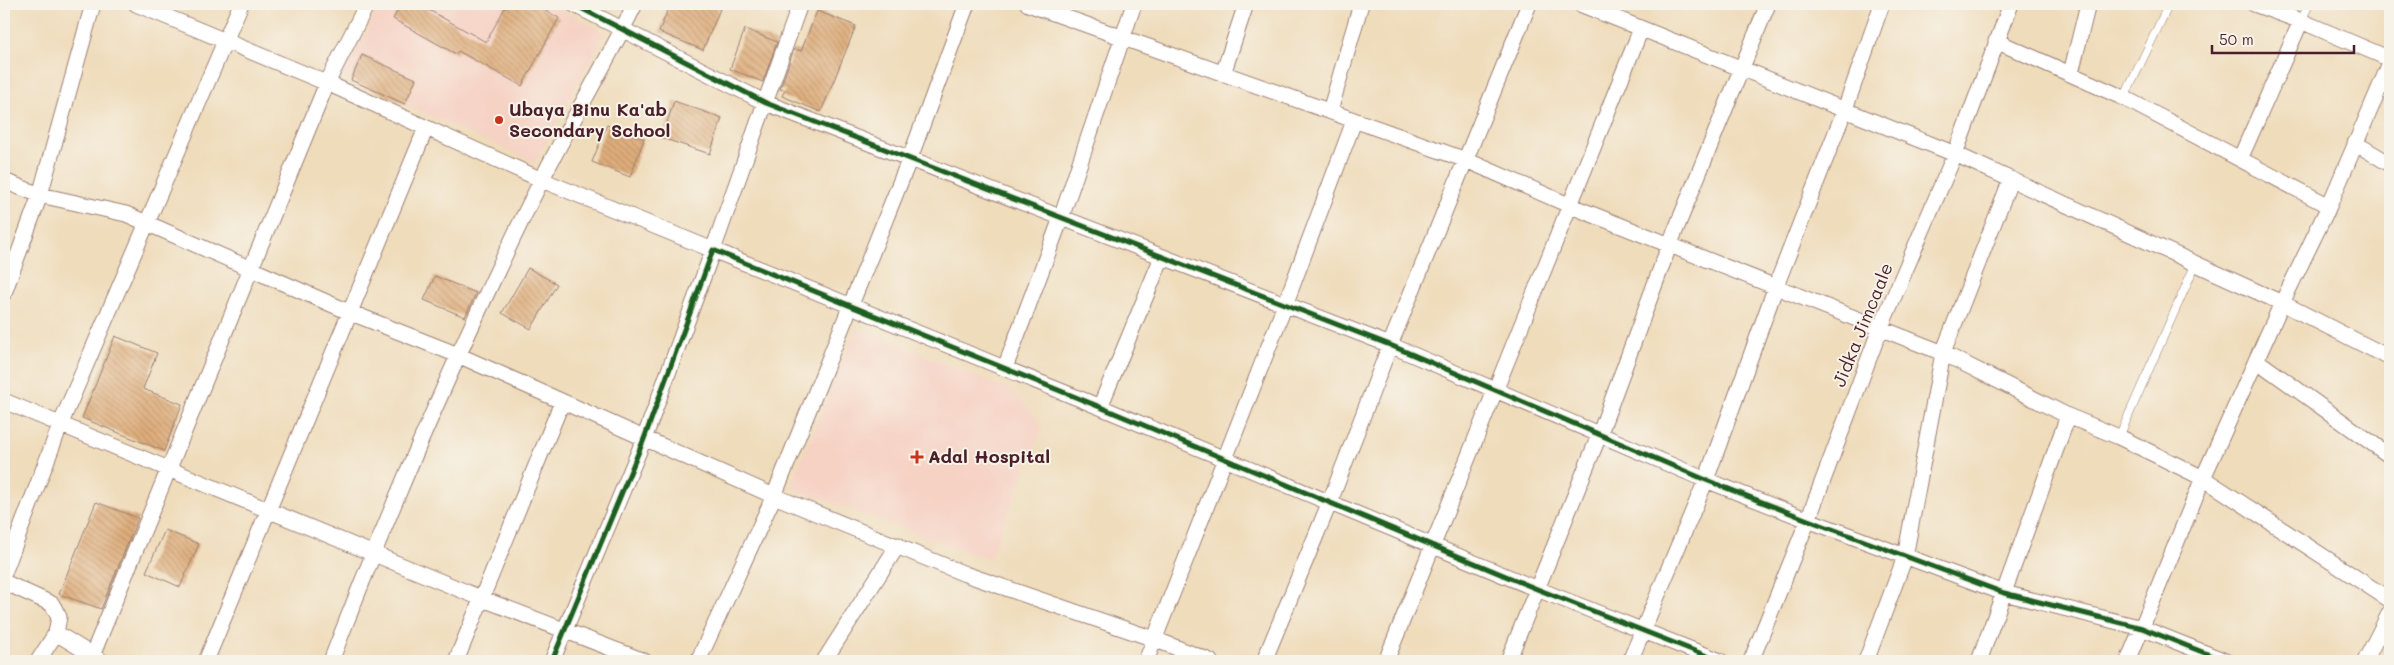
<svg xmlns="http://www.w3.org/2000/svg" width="2394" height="665" viewBox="0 0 2394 665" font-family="Mali,sans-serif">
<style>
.built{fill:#f6d2c4}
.building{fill:url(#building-back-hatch)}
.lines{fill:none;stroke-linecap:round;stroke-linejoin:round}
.lane-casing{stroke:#9c7e73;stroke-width:9}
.street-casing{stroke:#9c7e73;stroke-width:17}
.lane{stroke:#fff;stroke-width:8}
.street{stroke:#fff;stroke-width:15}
.cycleway-casing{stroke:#f7f3e8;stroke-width:8}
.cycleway{stroke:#1b5e20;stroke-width:5}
.poi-dot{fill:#c8321e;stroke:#f7f3e8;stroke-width:2}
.labels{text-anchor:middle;stroke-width:4;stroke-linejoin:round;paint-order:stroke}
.poi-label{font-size:18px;font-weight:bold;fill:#4a1f2b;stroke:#f7f3e8;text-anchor:start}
.street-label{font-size:18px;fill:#4a1f2b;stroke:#f7f3e8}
</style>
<defs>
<pattern id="building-back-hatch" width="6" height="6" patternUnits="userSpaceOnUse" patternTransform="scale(1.25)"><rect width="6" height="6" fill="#dfae7c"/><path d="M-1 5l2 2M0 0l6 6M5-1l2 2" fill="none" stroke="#b78d66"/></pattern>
</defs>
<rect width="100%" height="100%" fill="#f7f3e8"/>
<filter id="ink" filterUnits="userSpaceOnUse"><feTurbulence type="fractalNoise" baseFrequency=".02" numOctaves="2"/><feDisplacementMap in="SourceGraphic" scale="10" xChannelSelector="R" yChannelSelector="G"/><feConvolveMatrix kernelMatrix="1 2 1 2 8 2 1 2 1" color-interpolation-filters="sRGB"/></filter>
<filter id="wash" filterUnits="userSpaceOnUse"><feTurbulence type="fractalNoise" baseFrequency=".0096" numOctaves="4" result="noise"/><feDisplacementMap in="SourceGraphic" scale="20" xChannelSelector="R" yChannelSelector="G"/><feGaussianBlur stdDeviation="1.12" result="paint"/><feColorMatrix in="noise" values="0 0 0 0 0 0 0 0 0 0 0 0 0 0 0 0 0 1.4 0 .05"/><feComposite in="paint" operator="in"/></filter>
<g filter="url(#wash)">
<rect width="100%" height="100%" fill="#efdcbb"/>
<path class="built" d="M381,4H552L605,33L535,162L342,77Z
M856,328L1013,391L1043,426L989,560L790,487Z"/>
<g id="blocks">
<path class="building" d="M401,4H430L427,9L486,42L507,4H533L559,18L522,86L458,51L456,54L393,19Z
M670,4H706L720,9L703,50L659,32Z
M817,11L856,26L821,112L782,96L785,90L780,89L794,49L801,51Z
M745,29L777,42L763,82L730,69Z
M362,55L416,79L405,104L351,80Z
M674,101L722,118L710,154L662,138Z
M607,125L644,139L630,177L592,162Z
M528,268L557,284L531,329L502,313Z
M435,276L476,293L465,317L424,300Z
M115,336L157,353L143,389L182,404L164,451L82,418Z
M96,502L138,518L101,609L59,594Z
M165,530L199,544L180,587L146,572Z"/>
</g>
</g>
<g filter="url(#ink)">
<use href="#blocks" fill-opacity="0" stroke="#9c7e73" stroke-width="1"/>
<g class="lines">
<defs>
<path id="lane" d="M2301,21L2309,4
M2124,98L2169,4
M2119,437L2196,263"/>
<path id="street" d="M136,4L327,83L542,180L713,250L800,4
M573,4L766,103L1390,345L1706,480L1808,520L2004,593L2142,628L2225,661
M1028,4L1466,160L1571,206L1943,353L2068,416L2119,437L2203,478L2390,600
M1580,4L1955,154L2282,303L2390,358
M2254,4L2301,21
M1996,41L2124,98L2329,206
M2071,73L2088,4
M1223,74L1246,4
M1330,111L1361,4
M2355,143L2390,164
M2240,159L2301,21L2390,59
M4,181L40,195L126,214L349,312L458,355L774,496L965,574L1154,639L1210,661
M4,293L40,195L93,4
M2256,360L2390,456
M1005,368L1061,218L1134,4
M4,401L483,599L644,661
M1100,407L1162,257
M4,573L61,423L241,4
M4,582L52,604L59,617L56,633L38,661
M56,633L100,660
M92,656L327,83L367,4
M206,661L426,128
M331,661C394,498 463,337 541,181C571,121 606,64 635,4
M456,661L562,402
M552,661L644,439L713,250L1100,407L1537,589L1720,661
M698,661L774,496L910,158L967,4
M824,661L898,545
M1146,661L1285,305L1354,121
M1264,661L1329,504L1390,345L1529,4
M1386,661L1641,29
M1508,661L1600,433L1669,246L1768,4
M1630,661L1706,480L1776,286L1845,109L1882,4
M1751,661L1808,520L1880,329L1955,154L2011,4
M1866,661L1905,557L1943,353L2011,179
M1979,661L2068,416
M2128,661L2203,478L2282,303L2329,206L2390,63
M2365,661L2390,612"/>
</defs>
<use href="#lane" class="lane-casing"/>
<use href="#street" class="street-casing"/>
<use href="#lane" class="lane"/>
<use href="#street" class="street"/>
<defs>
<path id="cycleway" d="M573,4L766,103L1390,345L1706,480L1808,520L2004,593L2142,628L2225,661
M552,661L644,439L713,250L1100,407L1537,589L1720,661"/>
</defs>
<use href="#cycleway" class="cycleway-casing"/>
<use href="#cycleway" class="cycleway"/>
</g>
</g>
<g class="poi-dot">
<circle cx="499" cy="120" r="5"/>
<path d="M914.5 449.5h5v5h5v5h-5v5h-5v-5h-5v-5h5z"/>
</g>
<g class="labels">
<g class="poi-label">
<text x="509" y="116">Ubaya Binu Ka'ab<tspan x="509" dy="21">Secondary School</tspan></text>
<text x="928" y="463">Adal Hospital</text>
</g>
<g class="street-label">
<text transform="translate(1863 325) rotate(-68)" y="6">Jidka Jimcaale</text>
</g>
</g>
<rect width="2394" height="665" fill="none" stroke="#f7f3e8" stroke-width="20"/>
<path d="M2212 45v8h142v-8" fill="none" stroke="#4a1f2b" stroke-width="2.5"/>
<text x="2219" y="45" font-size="15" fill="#4a1f2b" stroke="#f7f3e8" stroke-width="4" paint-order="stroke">50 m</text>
</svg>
